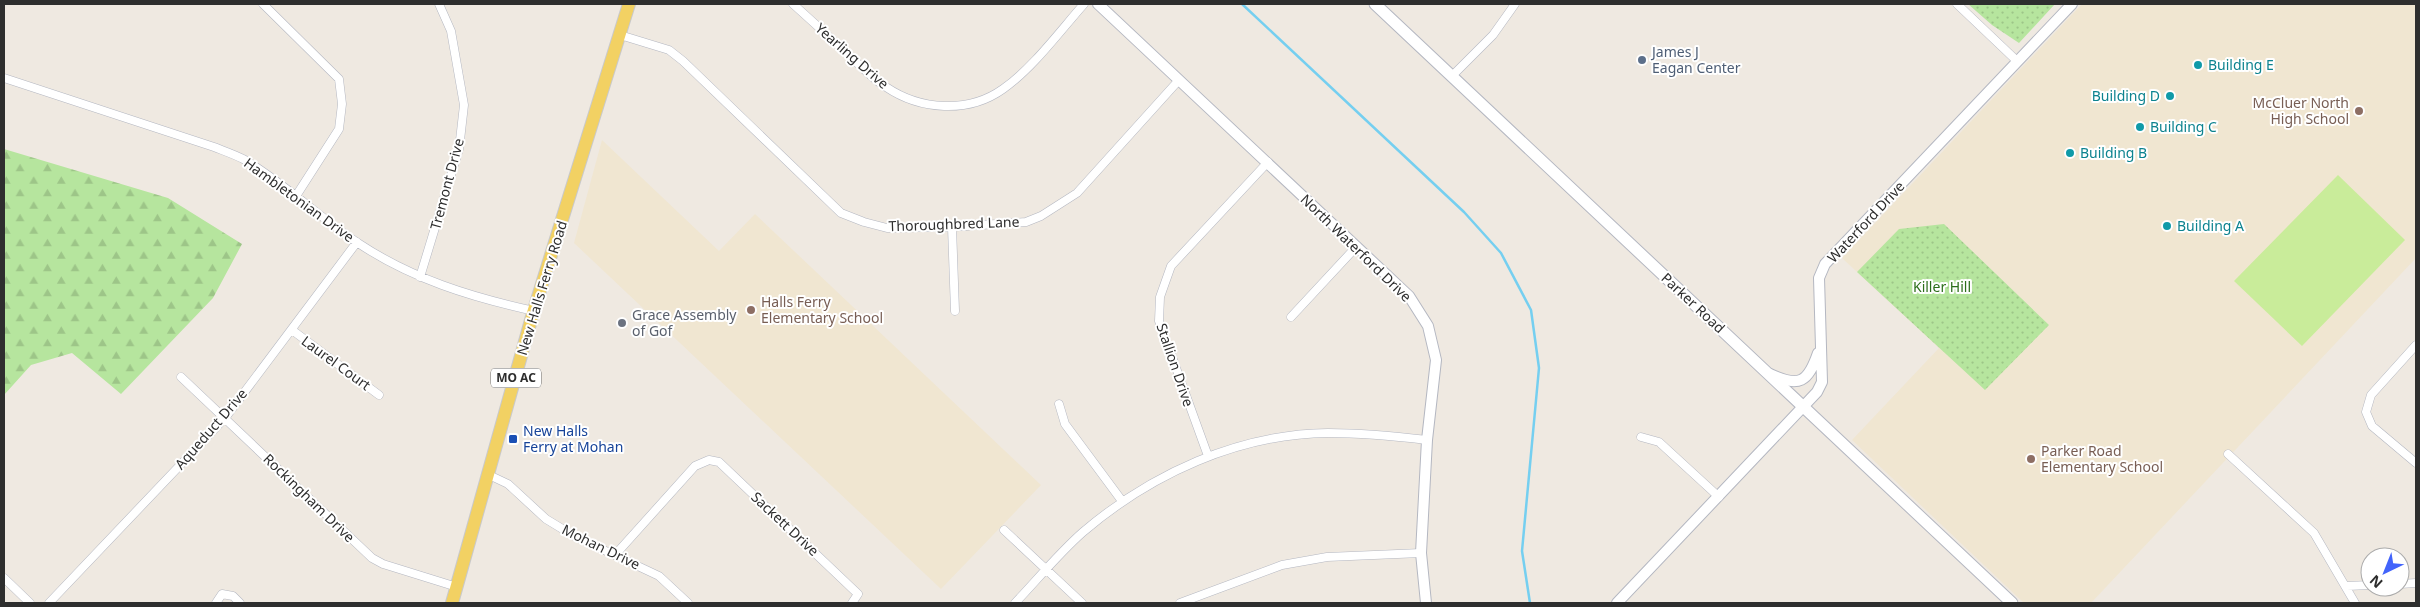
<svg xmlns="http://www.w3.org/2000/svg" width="2420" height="607" viewBox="0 0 2420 607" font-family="'Noto Sans',sans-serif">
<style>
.education{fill:#f0e6d1}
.forest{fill:url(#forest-firs)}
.park{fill:url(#park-dots)}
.pitch{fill:#c9ec9a}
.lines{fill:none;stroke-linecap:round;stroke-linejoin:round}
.stream{stroke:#75cff0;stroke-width:2.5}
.minor-casing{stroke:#b4b7c1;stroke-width:9}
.tertiary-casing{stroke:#b4b7c1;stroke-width:12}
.secondary-casing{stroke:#b4b7c1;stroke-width:13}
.primary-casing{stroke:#c9c9c9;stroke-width:14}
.minor{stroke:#fff;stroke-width:8}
.tertiary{stroke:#fff;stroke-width:10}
.secondary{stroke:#fff;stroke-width:11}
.primary{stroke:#f2d163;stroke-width:12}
.service-dot{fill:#5c6f8a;stroke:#fff;stroke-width:2}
.culture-dot{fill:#0f9aa8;stroke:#fff;stroke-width:2}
.education-dot{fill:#8d6e63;stroke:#fff;stroke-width:2}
.worship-dot{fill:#6b7280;stroke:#fff;stroke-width:2}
.transit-dot{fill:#1a4fb4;stroke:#fff;stroke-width:2}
.labels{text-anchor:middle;stroke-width:4;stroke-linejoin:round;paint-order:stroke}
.shield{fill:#fff;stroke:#6d6d6d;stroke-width:1}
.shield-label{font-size:12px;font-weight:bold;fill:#2e2e2e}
.service-label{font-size:14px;fill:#4e5e75;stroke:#fff;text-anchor:start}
.street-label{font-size:14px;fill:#2e2e2e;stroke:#fff}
.culture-label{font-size:14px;fill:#0d838f;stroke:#fff;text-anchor:start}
.education-label{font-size:14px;fill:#785e54;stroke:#fff;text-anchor:start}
.park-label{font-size:14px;fill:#2c6e1b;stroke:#fff}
.worship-label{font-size:14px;fill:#5b616d;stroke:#fff;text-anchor:start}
.transit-label{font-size:14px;fill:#164399;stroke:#fff;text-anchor:start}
</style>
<defs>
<pattern id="forest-firs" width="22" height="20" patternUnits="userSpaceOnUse" patternTransform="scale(1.25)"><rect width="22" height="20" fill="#b6e59e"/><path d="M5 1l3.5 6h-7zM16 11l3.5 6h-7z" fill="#9dc588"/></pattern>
<pattern id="park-dots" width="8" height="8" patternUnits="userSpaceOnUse" patternTransform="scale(1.25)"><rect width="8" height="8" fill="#b6e59e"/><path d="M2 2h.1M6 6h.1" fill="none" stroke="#9dc588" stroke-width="1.8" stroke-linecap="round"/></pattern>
</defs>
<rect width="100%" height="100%" fill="#efe9e1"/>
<path class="education" d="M2082,4H2416V258L2091,603H2024L1852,440L1939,348L1842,258Z
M602,140L719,251L755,214L1041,485L941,589L574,243Z"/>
<path class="forest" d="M4,149L168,198L242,244L213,298L121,394L72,353L31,365L4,395Z"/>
<path class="park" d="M1968,4H2055L2019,43L1992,25Z
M1944,224L2049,325L1985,390L1857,272L1899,229Z"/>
<path class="pitch" d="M2338,175L2405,240L2302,346L2234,281Z"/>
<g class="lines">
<path class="stream" d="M1242,4L1464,212L1501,253L1531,310L1539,368L1522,551L1530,603"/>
<defs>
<path id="minor" d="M263,4L339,79L342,104L339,129L296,196
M793,4C813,22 834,41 854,60C864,69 874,80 886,87C920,110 968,114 1003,89C1033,68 1060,31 1084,4
M1957,4L2017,61
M620,35L669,50L683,61L841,213L864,222L887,228L952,227L1026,222L1041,216L1077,193L1179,80
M1452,76L1493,35L1515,4
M4,78L214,147C224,151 236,155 245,160C285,184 319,217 358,243C412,279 471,297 534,311
M952,227L955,311
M420,277L459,149L464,105L451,31L439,4
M1291,317L1357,246
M292,330L379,395
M2416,345L2371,395L2366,412L2372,426L2416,463
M181,377L372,558L383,564L457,587
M1059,404L1065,424L1122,501
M1641,437L1659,442L1719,497
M2228,454L2314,533L2355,603
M1208,456L1159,321L1160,297L1171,266L1268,162
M489,475L508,484L546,519L574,536L659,576L688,603
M1004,530L1082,603
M615,555L695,466L709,460L719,462L858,594L852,603
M4,578L30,603
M2400,584L2416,583
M2347,586L2370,585
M49,603L225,418L357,242
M216,603L222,594L233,596L240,603
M1015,603C1037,580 1059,553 1083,532C1151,474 1238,434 1328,433C1362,433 1394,436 1427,440
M1180,603L1282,565L1327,557L1421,553"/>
<path id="tertiary" d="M1098,4L1409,296L1428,326L1436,360L1427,440L1421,553L1426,603
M1770,374C1800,388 1808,382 1818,353
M1617,603L1817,392L1822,382L1819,278L1825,264L2072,4"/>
<path id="secondary" d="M1375,4L2012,603"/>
<path id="primary" d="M452,603L533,313L629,4"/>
</defs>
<use href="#minor" class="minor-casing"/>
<use href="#tertiary" class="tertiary-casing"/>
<use href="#secondary" class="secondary-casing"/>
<use href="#primary" class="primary-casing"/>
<use href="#minor" class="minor"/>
<use href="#tertiary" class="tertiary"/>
<use href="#secondary" class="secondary"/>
<use href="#primary" class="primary"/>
</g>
<circle class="service-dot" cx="1642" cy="60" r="5"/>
<g class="culture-dot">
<circle cx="2198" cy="65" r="5"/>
<circle cx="2170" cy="96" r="5"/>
<circle cx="2140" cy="127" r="5"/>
<circle cx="2070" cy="153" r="5"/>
<circle cx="2167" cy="226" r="5"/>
</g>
<g class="education-dot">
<circle cx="2359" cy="111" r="5"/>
<circle cx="751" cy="310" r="5"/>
<circle cx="2031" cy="459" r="5"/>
</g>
<circle class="worship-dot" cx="622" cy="323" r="5"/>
<rect class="transit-dot" x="508" y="434" width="10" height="10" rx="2.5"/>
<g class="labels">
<rect class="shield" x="491" y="368.5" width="50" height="19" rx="4"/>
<g class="shield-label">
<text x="516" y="382">MO AC</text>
</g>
<g class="service-label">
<text x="1652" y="57">James J<tspan x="1652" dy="16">Eagan Center</tspan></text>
</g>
<g class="street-label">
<text transform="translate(852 56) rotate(41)" y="5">Yearling Drive</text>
<text transform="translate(447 184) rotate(-75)" y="5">Tremont Drive</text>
<text transform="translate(299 200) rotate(36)" y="5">Hambletonian Drive</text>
<text transform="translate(1866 222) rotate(-47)" y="5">Waterford Drive</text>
<text transform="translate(954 224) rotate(-2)" y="5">Thoroughbred Lane</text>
<text transform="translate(1356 248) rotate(44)" y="5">North Waterford Drive</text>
<text transform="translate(542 288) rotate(-73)" y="5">New Halls Ferry Road</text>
<text transform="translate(1693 303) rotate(43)" y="5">Parker Road</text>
<text transform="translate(336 363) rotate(36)" y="5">Laurel Court</text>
<text transform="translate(1175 365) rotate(71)" y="5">Stallion Drive</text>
<text transform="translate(211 429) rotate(-49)" y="5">Aqueduct Drive</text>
<text transform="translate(309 498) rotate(44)" y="5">Rockingham Drive</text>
<text transform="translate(785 524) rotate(43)" y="5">Sackett Drive</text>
<text transform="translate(601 547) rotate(26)" y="5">Mohan Drive</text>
</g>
<g class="culture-label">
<text x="2208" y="70">Building E</text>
<text x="2160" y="101" text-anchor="end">Building D</text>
<text x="2150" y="132">Building C</text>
<text x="2080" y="158">Building B</text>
<text x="2177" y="231">Building A</text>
</g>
<g class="education-label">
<text x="2349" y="108" text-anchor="end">McCluer North<tspan x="2349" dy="16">High School</tspan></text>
<text x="761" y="307">Halls Ferry<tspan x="761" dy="16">Elementary School</tspan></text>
<text x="2041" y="456">Parker Road<tspan x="2041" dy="16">Elementary School</tspan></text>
</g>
<g class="park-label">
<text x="1942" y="292">Killer Hill</text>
</g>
<g class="worship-label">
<text x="632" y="320">Grace Assembly<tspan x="632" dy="16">of Gof</tspan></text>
</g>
<g class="transit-label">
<text x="523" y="436">New Halls<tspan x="523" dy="16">Ferry at Mohan</tspan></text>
</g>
</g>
<rect width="2420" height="607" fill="none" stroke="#2e2e2e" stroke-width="10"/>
<g transform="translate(2385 572) rotate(223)"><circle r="24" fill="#ffffff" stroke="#ababab"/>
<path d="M0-4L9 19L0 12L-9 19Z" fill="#4264fb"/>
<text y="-8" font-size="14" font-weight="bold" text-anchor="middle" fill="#2e2e2e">N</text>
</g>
</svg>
